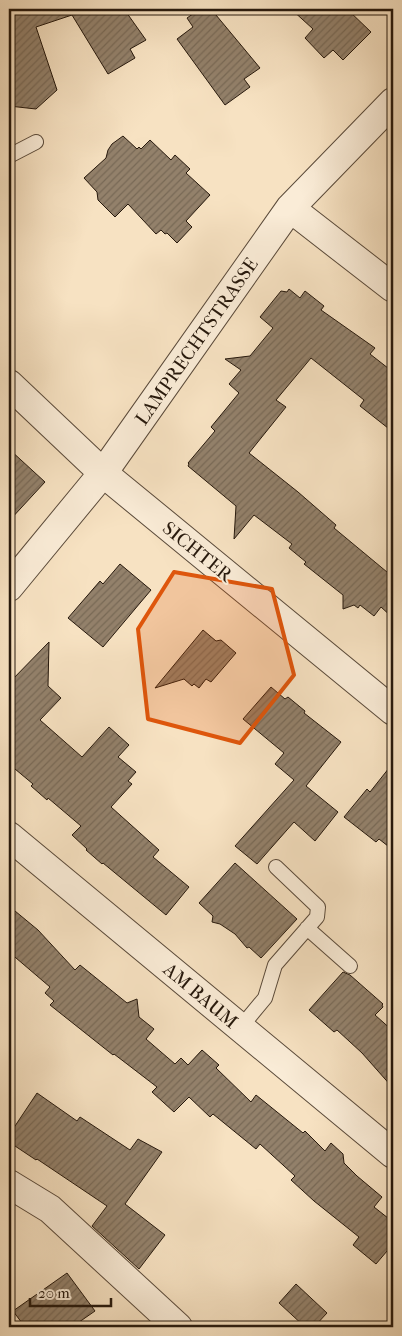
<svg xmlns="http://www.w3.org/2000/svg" width="402" height="1336" viewBox="0 0 402 1336" font-family="'IM FELL French Canon',serif">
<style>
.building{fill:url(#building-hatch);stroke:#26180c}
.lines{fill:none;stroke-linecap:round;stroke-linejoin:round}
.lane-casing{stroke:#5a4a3a;stroke-width:16}
.street-casing{stroke:#5a4a3a;stroke-width:30}
.lane{stroke:#faecd7;stroke-width:14}
.street{stroke:#faecd7;stroke-width:28}
.marked{fill:#de560c;fill-opacity:0.2;stroke:#de560c;stroke-width:4;stroke-linejoin:round}
.labels{text-anchor:middle;stroke-width:4;stroke-linejoin:round;paint-order:stroke}
.street-label{font-size:19px;fill:#26180c;stroke:#faecd7}
</style>
<defs>
<pattern id="building-hatch" width="6" height="6" patternUnits="userSpaceOnUse" patternTransform="scale(1.25)"><rect width="6" height="6" fill="#93816b"/><path d="M-1 1l2-2M0 6l6-6M5 7l2-2" fill="none" stroke="#786956"/></pattern>
</defs>
<rect width="100%" height="100%" fill="#f7e2c2"/>
<filter id="stains"><feTurbulence type="fractalNoise" baseFrequency=".004" numOctaves="4"/><feColorMatrix values="0 0 0 0 .2 0 0 0 0 .09 0 0 0 0 .02 0 0 0 .5 -.17"/></filter>
<radialGradient id="worn" r=".72"><stop offset=".6" stop-color="#630" stop-opacity="0"/><stop offset="1" stop-color="#630" stop-opacity=".3"/></radialGradient>
<path class="building" d="M9,9H124L146,40L130,49L135,58L108,74L72,15L36,27L57,90L36,109L9,106Z
M200,9H211L260,68L244,79L250,87L225,105L177,39L193,27L187,18Z
M291,9H347L371,32L343,60L333,50L324,58L305,38L313,29Z
M123,136L137,149L139,147L141,149L150,140L171,160L175,155L190,169L186,173L210,195L186,221L192,227L177,243L167,233L165,234L161,230L156,234L128,204L115,217L98,200L97,192L84,178L106,158L108,150L112,144Z
M289,289L300,298L305,291L324,306L321,310L375,348L370,354L393,372V432L360,406L364,400L311,358L276,400L286,407L249,453L298,492L336,525L334,528L393,577V618L381,607L374,616L360,605L358,608L354,605L343,609V595L304,564L306,562L289,548L292,544L254,515L234,539L236,506L188,466L189,464L188,463L215,431L211,427L239,393L229,384L241,370L225,359L250,356L273,328L260,317L281,291L287,292Z
M9,449L45,482L9,521Z
M120,564L151,590L103,647L68,618L100,581L103,584Z
M203,630L216,641L221,640L236,653L211,682L206,679L199,688L194,684L192,686L184,679L155,688Z
M49,642L48,686L61,698L40,720L82,757L109,727L129,745L118,757L136,772L128,781L132,784L111,807L159,850L153,857L189,887L166,915L103,863L102,864L86,850L87,849L72,835L81,826L48,798L47,800L31,786L33,784L9,764V683Z
M271,687L285,699L288,697L305,711L304,713L341,742L306,786L338,812L315,841L294,822L257,864L235,846L294,780L275,764L284,753L243,719Z
M393,763V850L379,839L376,842L344,817L367,789L370,792Z
M235,863L297,919L261,958L249,947L247,948L235,934L220,924L212,922L213,916L199,903Z
M9,906L38,930L75,970L80,965L127,1003L137,999L139,1017L154,1029L146,1039L175,1064L181,1058L188,1065L202,1050L219,1065L216,1068L251,1102L256,1095L303,1133L305,1131L325,1151L331,1143L343,1154L344,1163L357,1176L382,1197L374,1207L393,1222V1244L376,1264L353,1245L359,1237L314,1201L291,1180L295,1176L260,1144L256,1149L213,1114L210,1117L189,1097L174,1112L152,1092L157,1087L114,1054L113,1055L50,1005L54,1001L45,993L50,987L9,952Z
M343,972L350,975L383,1004L382,1005L383,1007L375,1015L393,1031V1088L362,1053L337,1030L334,1032L309,1010Z
M37,1093L77,1121L80,1117L130,1150L138,1139L162,1152L125,1204L165,1235L139,1269L92,1226L107,1206L37,1159L36,1160L9,1142V1135Z
M67,1273L95,1311L72,1327H25L13,1311Z
M296,1284L327,1313L314,1327H305L279,1303Z"/>
<g class="lines">
<defs>
<path id="lane" d="M9,156L36,142
M307,928L350,966
M240,1028L265,998L275,965L317,917L318,907L276,867"/>
<path id="street" d="M290,208L393,288
M9,384L103,473L393,711
M9,587L103,473L290,208L393,102
M9,836L393,1154
M9,1184L50,1209L178,1327"/>
</defs>
<use href="#lane" class="lane-casing"/>
<use href="#street" class="street-casing"/>
<use href="#lane" class="lane"/>
<use href="#street" class="street"/>
</g>
<path class="marked" d="M174,572L272,589L294,675L240,743L148,719L138,629Z"/>
<g class="labels">
<g class="street-label">
<text transform="translate(196 341) rotate(-55)" y="7">LAMPRECHTSTRASSE</text>
<text transform="translate(198 551) rotate(39)" y="7">SICHTER</text>
<text transform="translate(201 995) rotate(40)" y="7">AM BAUM</text>
</g>
</g>
<rect width="402" height="1336" fill="none" stroke="#f7e2c2" stroke-width="30"/>
<rect x="10" y="10" width="382" height="1316" fill="none" stroke="#26180c" stroke-width="2.5"/>
<rect x="15" y="15" width="372" height="1306" fill="none" stroke="#26180c"/>
<path d="M30 1298v8h81v-8" fill="none" stroke="#26180c" stroke-width="2.5"/>
<text x="38" y="1298" font-size="15" fill="#26180c" stroke="#faecd7" stroke-width="4" paint-order="stroke">20 m</text>
<rect width="100%" height="100%" filter="url(#stains)"/>
<rect width="100%" height="100%" fill="url(#worn)"/>
</svg>
